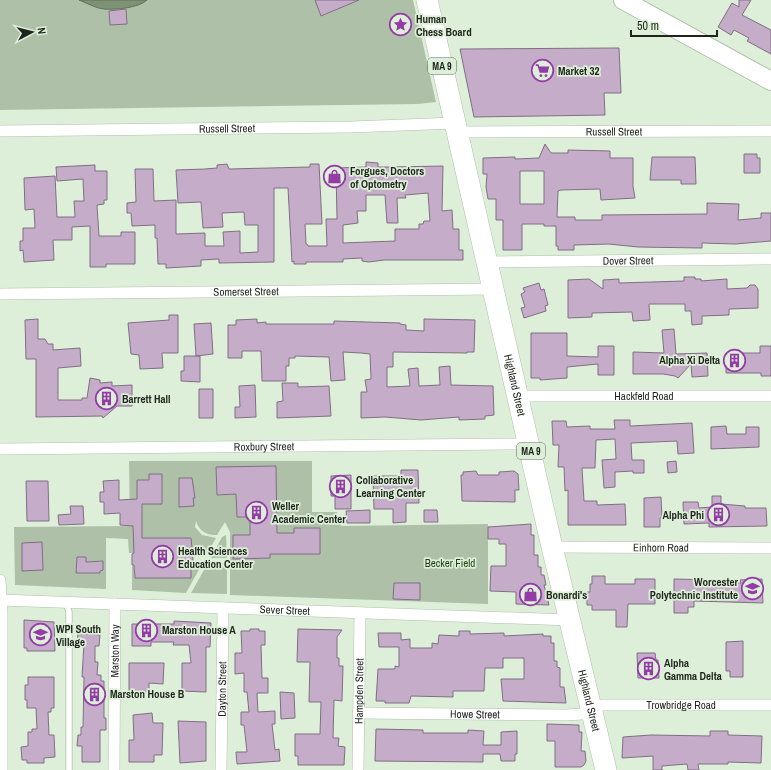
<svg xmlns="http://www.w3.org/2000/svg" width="771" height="770" viewBox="0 0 771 770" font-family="'Archivo Narrow',sans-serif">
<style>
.green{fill:#afc0a9}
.water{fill:#7e9376;stroke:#61725b}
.building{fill:#c5adca;stroke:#7f6f82;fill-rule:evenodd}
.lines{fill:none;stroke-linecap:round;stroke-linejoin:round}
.lane-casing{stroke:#b0c0ab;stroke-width:7}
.street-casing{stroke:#b0c0ab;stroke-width:12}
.primary-casing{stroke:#b0c0ab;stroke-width:20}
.highway-casing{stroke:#b0c0ab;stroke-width:22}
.lane{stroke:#fff;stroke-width:5.5}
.street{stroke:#fff;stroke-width:11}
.primary{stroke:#fff;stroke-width:18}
.highway{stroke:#fff;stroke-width:21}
.labels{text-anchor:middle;stroke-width:3.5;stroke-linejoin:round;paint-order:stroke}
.shield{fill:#deefd9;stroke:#586155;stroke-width:1}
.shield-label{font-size:10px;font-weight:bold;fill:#1e241c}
.poi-label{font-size:11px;font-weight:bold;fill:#1e241c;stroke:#deefd9;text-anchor:start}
.street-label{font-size:11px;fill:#1e241c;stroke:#deefd9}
.park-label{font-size:11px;fill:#1e3d11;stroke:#deefd9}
</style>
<rect width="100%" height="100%" fill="#deefd9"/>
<path class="green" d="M0,0H413L436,102L418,104L0,110Z
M129,461H312V512H337L338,521L341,526L488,524V604L230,595V532L225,522L217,535C206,536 199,530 196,521L195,527L202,535L216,538L206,555H193V551H191V538H134V553H129L128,539L106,538V589L15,585L14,527L130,526Z
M226,535L227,558H211L222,537Z
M193,563H202L200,566H201L186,593L132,590V566H134L135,578H148L155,575L156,578H191V565H193Z
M208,563H227V594L191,593Z"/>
<path class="water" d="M79,0H147C139,8 114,10 104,9C95,8 87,3 79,0Z"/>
<path class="building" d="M315,0H359L321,16Z
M739,0H751L742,15L771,30V54L747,41L749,38L734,30L731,35L718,27L732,3L739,7Z
M126,9L127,24L110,25L109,11Z
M619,48L621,93H604L605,115L474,117L460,49Z
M545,144L551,153H568V150L610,151V158H633V186L635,198L601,200L600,189L561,190L558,191L557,217H575V220H602V215L707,214V203L739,204L738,220L761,218V213H771V241L735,244L702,243V248L638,247L609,244L574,245V250H558V246H556V226H544V224H522V250H503V220H496V199H488L486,187L487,174H483V158L515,157V159L539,158ZM520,171H544V204H520Z
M744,154H757V158H760V173H744Z
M652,157H695L696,184H681V180H650Z
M366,162L378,163V167H390L443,166L442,211L452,210L453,229H459V250H463V260H384L369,262L362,261V258L343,259V262H306V264H294V261L292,262L288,188H274V262L219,263V259L201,260V266L166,268V264H158L157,238H155V225L132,226L131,213H127V203L136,202L135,169H153L154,201L176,200V234L205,233V246H224L223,232L240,231V253L258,252V225H245L244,212L222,213L223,227L203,228L201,202L178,203L176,170L205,169L217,168V165L227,164L229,169L310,167V164H319L322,224H305L306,244H307L308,246H327L326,219H337L336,168L366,167ZM428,193L430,221H424L423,224H419V229H395V241L343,243V225L358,223L357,211H366V195H385L387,223H398L397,198H406L405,195Z
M95,165V171H107V200H104V204L97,205L99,236H121V232H135V264H106V267H90V226L72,227V240H53L54,260L24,262L23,250L20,251V241H23V228H35L34,209L25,210L24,178L55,176L57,217H75L74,201H84L83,179L57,181L56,167Z
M684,277H695V279H701V281L727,279V289L747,288L750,285H755L758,289V308L729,309V315L702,316V324L692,325L691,311H685V304H649L650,320L633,321L632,312L592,313V317L568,318V280L589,279L603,289V280L619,279V283L684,281Z
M539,283L541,290L544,289L548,305L545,306L546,311L524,318L521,308L525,307L521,294L525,292L523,288Z
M169,315H178V353H162L163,368L140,369L139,355L131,354L128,323L169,320Z
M38,319V339H45L48,344H53V350L80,348L81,366L58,368V400H82V398H87L90,378L100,380V383L112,382V386L132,385V406H117L103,418L102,416L36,417V359H26L25,320Z
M257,319V323L266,322V324H334V321L400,323V324L406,325V330L424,331V319L475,320L474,352H467V353L393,352V367H387V387L410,386L408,369L418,368L419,386L440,385L439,367L450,366L451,385L493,386L494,415L485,416V419L459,420V417L421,420L385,417L361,418V392H367L365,380L371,379L370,354L361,353L343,352L345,380L331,381L329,357L295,356V358H289V366H286V381H262L261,351H242V358H228V325H236V320Z
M211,323L213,354L196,356L194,324Z
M674,329L676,354L707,353L708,376L692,377L691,364L678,378L675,376L663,374H633V352L664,353L662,330Z
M531,333H567V356L598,357V346H614V375H598V364L567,367V378L540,380V378H531Z
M760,346H771V376H761V373H726V353H760Z
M184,356H200V382L181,381V371H184Z
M282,383H298V387L329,386L331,416L277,418V402L283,401Z
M255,385L256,417L235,418V407H240L239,386Z
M199,389H213V418H199Z
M614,420H630V426L692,423L694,453L678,454L677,441L631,443L632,460H644V473H633V471L615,472V487L604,488L602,460L616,459L615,439L596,440L595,468H582L584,501H597V505L625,504L626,525H568V490L565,491L564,467H558L559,445H553L552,421H566L567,427L590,426V429H615Z
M726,426L727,434H746V427H759V447L711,449V427Z
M676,461L677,472L668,473L667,462Z
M276,466L277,533H294V528H320V554H270V558L233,559V535H250V517H237L236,494L217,495L216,467Z
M401,470H418L419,503H406V522L393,523V509H374L373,476H401Z
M476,471L478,475H499V472L514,471L518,474L519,490H515V502L462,501L461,475H463V472Z
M149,474H162V504H142V538H191L193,560V565H191V578H135L134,565H132V554L134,553L133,526L120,525V513L104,514V502H100V492H104L103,481L119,480V500L137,499V480H149Z
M351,475V509H335V496H331V476Z
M179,478H192L195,498H193L194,506L179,507Z
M26,481H48L49,521H27Z
M712,496H721V504L745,506V508H766L767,526L709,527V523L684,524L683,502H698L699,508L712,507Z
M661,497L662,518H660V527H644V498Z
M70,506H83L84,524L59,525L58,515L71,514Z
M370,510V523H347L346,511Z
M424,510H437L438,522H424Z
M531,524V535H534V555H538V567H541V575H544L546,585H544L549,605L516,604V592L490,591L491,566H506V544H499V539H488V527Z
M42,542L43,570L22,571V543Z
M77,557H86V562L103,561V570L100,571V573H76Z
M592,576H605V584H635V579H655V604H628L627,627H616V610H592V605H587V592H590V584H592Z
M674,579L721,580V583H741L740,580L762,579L763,603L694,601V607H688V613H674Z
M394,583H420V600L393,599Z
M24,620L54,622L55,651H27V648H24Z
M174,621L211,623L210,647H206V692L182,691V663H191L189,645H173L174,642H151V646H132V624H174Z
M250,629H259V631H265V645H261L262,678H268V693H257L258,712L275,711V724H272L275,750L279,749L280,761L237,764L236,752H247L244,725H241V712H249L247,692H244V673L235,674V653H242L241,631H250Z
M298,629L342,630L337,637V658H339V666H343L342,701L334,700L333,738H339L338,746L345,747L344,765H298V756H295V734H320L321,702H309L310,662H297Z
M459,631H470V634L504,633V636L543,634V636H551V643H554V661H557V667L560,668V687H564L566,703L503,701L501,679H524V658H503V668H485L484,691H453V697L411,696L409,703H385V701H376L378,669H395V666L399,667V647H379L378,633H401V640L410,639V648H432V643L438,644L439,635L459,636Z
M78,633L100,635L99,646H95V662H98L97,675H101V681H104V718H106V730H100V762H82V746H77L78,735H81V727H83L84,677H82L84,643H77Z
M743,641V677H730V671H726V642Z
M637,653H655L656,660H658L659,678H638Z
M129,663H164L163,684L149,683V691H129Z
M28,677H54V708H51V712H48L49,735H54L55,757L44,758V763H27V760H22L21,747L28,746V732H32V729H37L36,708H27V700H25V685H28Z
M280,692L294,693L295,718L281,719Z
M152,713L153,723H163L162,755H154V762H129V740H134L133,715Z
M178,721L206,722V761L180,763Z
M547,724L579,725V732H582L581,751H585L586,761L584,765L581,767H555V741H547Z
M376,729L423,730V733H468V730L484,731L483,745H501V732L517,731V754H515V761H501L500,754H483V762L375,761Z
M710,731H728V735L762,736L761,763L728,762V764H698L699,770H688L687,764L662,766V770H653V756L622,758L623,737L651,735L710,736Z"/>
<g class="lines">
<defs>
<path id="lane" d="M66,602L69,612V770"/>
<g id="street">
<path id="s1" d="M0,131L351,127L455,123"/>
<path id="s2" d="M457,132L771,131"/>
<path id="s3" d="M486,262L771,259"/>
<path id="s4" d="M0,294L492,289"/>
<path id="s5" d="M517,396H771"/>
<path id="s6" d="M0,449L518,444L529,442"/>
<path id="s7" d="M552,547L771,548"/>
<path d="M0,580L2,611V770"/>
<path id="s8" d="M0,600L570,620"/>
<path id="s9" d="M358,713L566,715L582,714L602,705H771"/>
<path id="s10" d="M114,770L115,604"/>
<path id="s11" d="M221,770L223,608"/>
<path id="s12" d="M358,770L360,613"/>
</g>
<path id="primary" d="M623,0L771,81"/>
<g id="highway">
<path id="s13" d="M427,0L552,547L606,770"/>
</g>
</defs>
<use href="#lane" class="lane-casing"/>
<use href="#street" class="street-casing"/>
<use href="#primary" class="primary-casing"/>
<use href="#highway" class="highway-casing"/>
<use href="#lane" class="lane"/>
<use href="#street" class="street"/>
<use href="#primary" class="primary"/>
<use href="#highway" class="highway"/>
</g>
<defs>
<symbol id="sight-ring" viewBox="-11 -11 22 22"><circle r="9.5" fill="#deefd9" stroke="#943ba8" stroke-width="1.5"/><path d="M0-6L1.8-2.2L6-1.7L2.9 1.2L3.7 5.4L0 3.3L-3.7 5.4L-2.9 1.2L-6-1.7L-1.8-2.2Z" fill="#943ba8"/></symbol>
<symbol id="supermarket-ring" viewBox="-11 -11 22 22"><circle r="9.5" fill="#deefd9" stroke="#943ba8" stroke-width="1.5"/><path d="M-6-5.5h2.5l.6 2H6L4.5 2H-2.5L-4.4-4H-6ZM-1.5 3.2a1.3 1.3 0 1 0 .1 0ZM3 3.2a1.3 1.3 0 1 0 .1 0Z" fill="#943ba8"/></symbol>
<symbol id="shop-ring" viewBox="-11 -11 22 22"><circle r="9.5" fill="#deefd9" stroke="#943ba8" stroke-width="1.5"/><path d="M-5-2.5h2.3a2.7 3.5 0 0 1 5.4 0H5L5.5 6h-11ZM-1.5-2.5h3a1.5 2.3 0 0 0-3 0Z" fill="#943ba8"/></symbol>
<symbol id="building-ring" viewBox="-11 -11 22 22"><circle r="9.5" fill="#deefd9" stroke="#943ba8" stroke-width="1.5"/><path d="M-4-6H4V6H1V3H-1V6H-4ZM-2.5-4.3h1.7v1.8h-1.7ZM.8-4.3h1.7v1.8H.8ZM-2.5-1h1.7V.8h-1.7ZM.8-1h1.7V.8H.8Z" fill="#943ba8"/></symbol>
<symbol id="university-ring" viewBox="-11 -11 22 22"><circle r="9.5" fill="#deefd9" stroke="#943ba8" stroke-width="1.5"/><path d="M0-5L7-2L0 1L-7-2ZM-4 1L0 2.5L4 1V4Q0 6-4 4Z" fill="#943ba8"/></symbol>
</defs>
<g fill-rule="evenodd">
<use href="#sight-ring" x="388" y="12" width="25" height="25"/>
<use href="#supermarket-ring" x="530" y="58" width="25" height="25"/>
<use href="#shop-ring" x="322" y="164" width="25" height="25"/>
<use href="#building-ring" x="722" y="348" width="25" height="25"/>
<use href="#building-ring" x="94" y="386" width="25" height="25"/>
<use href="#building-ring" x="328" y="474" width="25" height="25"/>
<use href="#building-ring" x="244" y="500" width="25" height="25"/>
<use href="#building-ring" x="706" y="502" width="25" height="25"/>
<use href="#building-ring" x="150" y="544" width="25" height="25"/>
<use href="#university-ring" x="740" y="576" width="25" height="25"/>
<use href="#shop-ring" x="518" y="582" width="25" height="25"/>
<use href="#building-ring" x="134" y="618" width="25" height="25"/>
<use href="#university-ring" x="28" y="622" width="25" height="25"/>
<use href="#building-ring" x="636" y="656" width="25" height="25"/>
<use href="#building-ring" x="82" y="682" width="25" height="25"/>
</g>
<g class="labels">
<g class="shield">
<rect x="428" y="58" width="28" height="16" rx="3"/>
<rect x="517" y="443" width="28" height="16" rx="3"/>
</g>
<g class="shield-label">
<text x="442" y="70">MA 9</text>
<text x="531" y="455">MA 9</text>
</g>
<g class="poi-label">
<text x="416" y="23">Human<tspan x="416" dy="13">Chess Board</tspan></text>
<text x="558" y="75">Market 32</text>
<text x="350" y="175">Forgues, Doctors<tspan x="350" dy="13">of Optometry</tspan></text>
<text x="720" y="364" text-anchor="end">Alpha Xi Delta</text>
<text x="122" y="403">Barrett Hall</text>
<text x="356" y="484">Collaborative<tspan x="356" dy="13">Learning Center</tspan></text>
<text x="272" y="510">Weller<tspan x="272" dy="13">Academic Center</tspan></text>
<text x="704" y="519" text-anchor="end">Alpha Phi</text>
<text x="178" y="555">Health Sciences<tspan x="178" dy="13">Education Center</tspan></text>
<text x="738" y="586" text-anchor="end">Worcester<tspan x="738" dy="13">Polytechnic Institute</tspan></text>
<text x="546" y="599">Bonardi's</text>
<text x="56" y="633">WPI South<tspan x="56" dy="13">Village</tspan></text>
<text x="162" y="634">Marston House A</text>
<text x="664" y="667">Alpha<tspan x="664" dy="13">Gamma Delta</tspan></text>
<text x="110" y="698">Marston House B</text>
</g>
<g class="street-label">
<text dy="4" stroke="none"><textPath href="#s1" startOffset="227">Russell Street</textPath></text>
<text dy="4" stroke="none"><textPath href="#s2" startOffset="157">Russell Street</textPath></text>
<text dy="4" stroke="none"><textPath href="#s3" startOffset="142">Dover Street</textPath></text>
<text dy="4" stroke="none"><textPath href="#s4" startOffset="246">Somerset Street</textPath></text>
<text dy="4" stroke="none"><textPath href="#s13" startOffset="395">Highland Street</textPath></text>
<text dy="4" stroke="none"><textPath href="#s5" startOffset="127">Hackfeld Road</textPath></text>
<text dy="4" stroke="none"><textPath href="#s6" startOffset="264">Roxbury Street</textPath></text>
<text dy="4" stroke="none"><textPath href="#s7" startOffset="109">Einhorn Road</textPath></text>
<text dy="4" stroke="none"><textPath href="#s8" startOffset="285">Sever Street</textPath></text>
<text dy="4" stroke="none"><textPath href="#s10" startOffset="119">Marston Way</textPath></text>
<text dy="4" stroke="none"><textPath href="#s11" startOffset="81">Dayton Street</textPath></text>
<text dy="4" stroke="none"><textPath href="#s12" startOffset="79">Hampden Street</textPath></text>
<text dy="4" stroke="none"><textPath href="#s13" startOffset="719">Highland Street</textPath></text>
<text dy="4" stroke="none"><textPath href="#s9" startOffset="325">Trowbridge Road</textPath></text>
<text dy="4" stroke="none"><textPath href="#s9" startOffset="117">Howe Street</textPath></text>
</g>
<g class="park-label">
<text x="450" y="567">Becker Field</text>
</g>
</g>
<g transform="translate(32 32) rotate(83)" stroke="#deefd9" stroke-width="3" paint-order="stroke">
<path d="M0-3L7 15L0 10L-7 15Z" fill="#1e241c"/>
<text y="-6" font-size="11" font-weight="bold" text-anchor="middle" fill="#1e241c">N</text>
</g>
<path d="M631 30v6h86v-6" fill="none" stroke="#1e241c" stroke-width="2"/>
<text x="637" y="30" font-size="12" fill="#1e241c" stroke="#deefd9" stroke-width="3" paint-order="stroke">50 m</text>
</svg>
